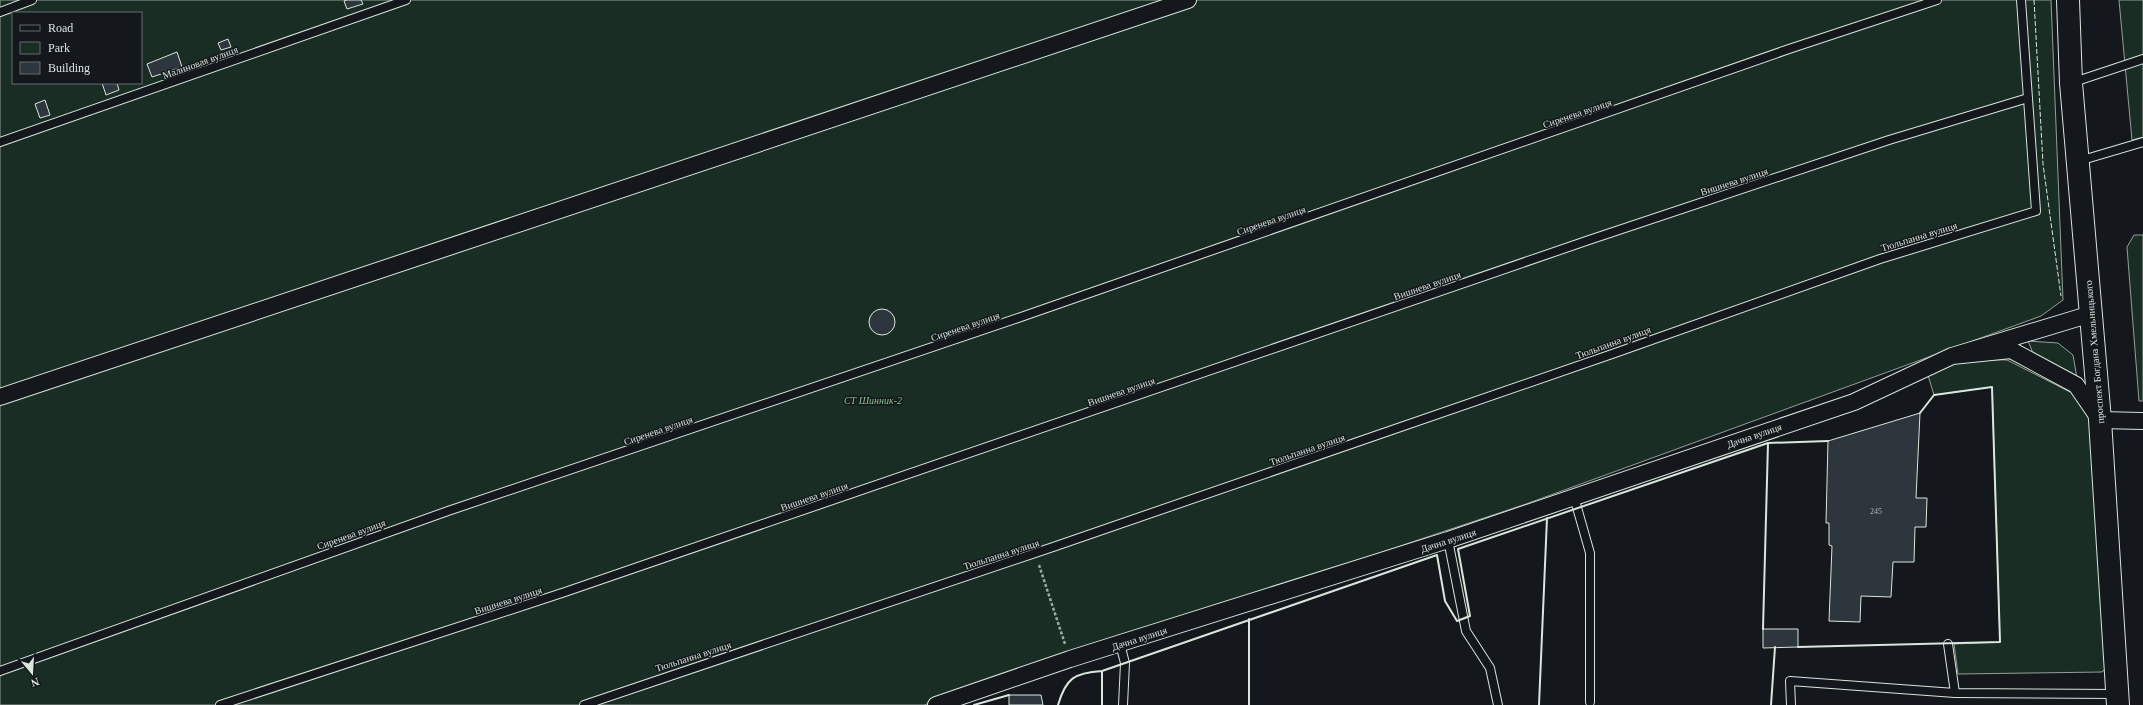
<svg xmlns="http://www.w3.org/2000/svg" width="2143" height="705" viewBox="0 0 2143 705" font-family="'Times New Roman',serif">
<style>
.green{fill:#1a2d24;stroke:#939e99;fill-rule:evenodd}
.building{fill:#2c363c;stroke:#d8e6dc}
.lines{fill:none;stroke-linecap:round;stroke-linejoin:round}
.lane-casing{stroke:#d8e6dc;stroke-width:10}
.street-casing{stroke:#d8e6dc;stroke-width:18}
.secondary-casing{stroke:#d8e6dc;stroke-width:24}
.path{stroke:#9da8a2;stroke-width:2.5;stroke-dasharray:3 2;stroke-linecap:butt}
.lane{stroke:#14181c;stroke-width:8}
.street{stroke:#14181c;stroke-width:16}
.secondary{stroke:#14181c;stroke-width:22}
.fence{stroke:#d8e6dc;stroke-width:1;stroke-dasharray:5 2;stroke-linecap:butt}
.wall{stroke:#d8e6dc;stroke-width:2}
.labels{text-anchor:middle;stroke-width:3;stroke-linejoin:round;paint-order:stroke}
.number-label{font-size:8px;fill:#adbab4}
.street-label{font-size:10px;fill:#d8e6dc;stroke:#14181c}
.park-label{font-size:10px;font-style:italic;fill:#8ac095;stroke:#14181c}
</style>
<rect width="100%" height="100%" fill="#14181c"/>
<path class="green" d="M0,0H2051L2063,300L2041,316L1526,504L924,705H0ZM13,13H141V83H13Z
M2119,0H2143V137L2132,140Z
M2134,235H2143V401H2139L2127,247Z
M2028,341L2058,343L2073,355L2077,378L2033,353Z
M1961,359L2007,360L2072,393L2093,424L2111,664L2102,672L1958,674L1954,644L2000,642L1992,387L1934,395L1927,372Z"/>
<path class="building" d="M347,0H361L363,4L347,9L344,1Z
M228,39L231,47L221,50L218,43Z
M177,52L182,67L152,77L147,64Z
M102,83H117L119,90L106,95Z
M45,100L50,115L40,118L35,104Z
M869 322a13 13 0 1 1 26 0a13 13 0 1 1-26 0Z
M1920,413L1916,498H1927L1926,527H1915L1914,562H1893L1891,597L1861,596L1860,622L1829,621L1832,546L1829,545V523H1826L1828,441Z
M1763,629H1798V647L1763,648Z
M1009,695H1041L1043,705H1009Z"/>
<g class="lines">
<defs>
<path id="lane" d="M0,12L32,0
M2071,83L2143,59
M0,142L406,0
M2079,161L2143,142
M1574,497L1590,553V702
M1448,540L1466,631L1490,668L1498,705
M1120,644L1125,663L1123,705
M1948,644L1955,693
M0,671L448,511L1021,317L1789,49L1937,0
M220,705L565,592L1589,240L1889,140L2028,98
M584,705L1056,546L1615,353L1880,259L2036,211L2021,0
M1791,705L1790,681L1955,693L2116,694"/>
<path id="street" d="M2091,314L1952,356L2011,350L2076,385L2100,420L2143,421
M0,397L1188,0
M936,705L1070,659L1448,540L1854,402L1952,356"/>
<path id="secondary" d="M2068,0L2071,83L2100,420L2118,705"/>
</defs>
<use href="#lane" class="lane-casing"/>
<use href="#street" class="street-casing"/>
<use href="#secondary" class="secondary-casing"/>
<path class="path" d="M1039,565L1065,644"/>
<use href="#lane" class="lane"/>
<use href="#street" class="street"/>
<use href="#secondary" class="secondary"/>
<path class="fence" d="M2034,0L2043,164L2061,296"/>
<path class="wall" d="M1763,629L1768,443L1828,441
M1798,647L2000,642L1992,387L1934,395L1920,413
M1102,671V705
M974,705L1009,695
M1058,705C1066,678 1074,673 1102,671L1437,555L1445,601L1457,621L1470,616L1458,549L1768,443
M1249,705V619
M1539,705L1547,518
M1771,705L1775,647"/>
</g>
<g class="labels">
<g class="number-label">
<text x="1876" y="514">245</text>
</g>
<g class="street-label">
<text transform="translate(200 62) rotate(-20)" y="4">Малиновая вулиця</text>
<text transform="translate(1577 113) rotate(-19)" y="4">Сиренева вулиця</text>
<text transform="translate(1734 181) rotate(-18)" y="4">Вишнева вулиця</text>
<text transform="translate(1271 220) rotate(-19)" y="4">Сиренева вулиця</text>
<text transform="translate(1919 236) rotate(-17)" y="4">Тюльпанна вулиця</text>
<text transform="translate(1427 285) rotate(-19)" y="4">Вишнева вулиця</text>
<text transform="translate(965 326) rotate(-19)" y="4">Сиренева вулиця</text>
<text transform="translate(1613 342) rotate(-20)" y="4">Тюльпанна вулиця</text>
<text transform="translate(2094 352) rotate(-95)" y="4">проспект Богдана Хмельницького</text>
<text transform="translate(1121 391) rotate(-19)" y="4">Вишнева вулиця</text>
<text transform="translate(658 430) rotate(-19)" y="4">Сиренева вулиця</text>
<text transform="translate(1754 435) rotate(-19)" y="4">Дачна вулиця</text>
<text transform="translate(1307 449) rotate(-19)" y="4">Тюльпанна вулиця</text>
<text transform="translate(814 496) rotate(-19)" y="4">Вишнева вулиця</text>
<text transform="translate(351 534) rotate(-20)" y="4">Сиренева вулиця</text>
<text transform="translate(1448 540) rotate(-18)" y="4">Дачна вулиця</text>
<text transform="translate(1001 554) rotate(-18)" y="4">Тюльпанна вулиця</text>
<text transform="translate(508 600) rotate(-18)" y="4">Вишнева вулиця</text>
<text transform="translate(1139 638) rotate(-18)" y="4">Дачна вулиця</text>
<text transform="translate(693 656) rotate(-18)" y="4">Тюльпанна вулиця</text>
</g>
<g class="park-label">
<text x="873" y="404">СТ Шинник-2</text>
</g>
</g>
<rect x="12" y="12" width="130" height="72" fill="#14181c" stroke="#626a69"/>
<rect x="20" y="25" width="20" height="6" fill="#14181c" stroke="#626a69"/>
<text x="48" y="32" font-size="12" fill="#d8e6dc">Road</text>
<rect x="20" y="42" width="20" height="12" fill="#1a2d24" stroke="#626a69"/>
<text x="48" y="52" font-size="12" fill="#d8e6dc">Park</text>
<rect x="20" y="62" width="20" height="12" fill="#2c363c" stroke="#626a69"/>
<text x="48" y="72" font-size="12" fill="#d8e6dc">Building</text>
<g transform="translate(32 673) rotate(162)" stroke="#14181c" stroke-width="3" paint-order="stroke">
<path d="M0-3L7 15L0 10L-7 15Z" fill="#d8e6dc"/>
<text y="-6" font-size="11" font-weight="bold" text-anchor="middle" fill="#d8e6dc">N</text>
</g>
</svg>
